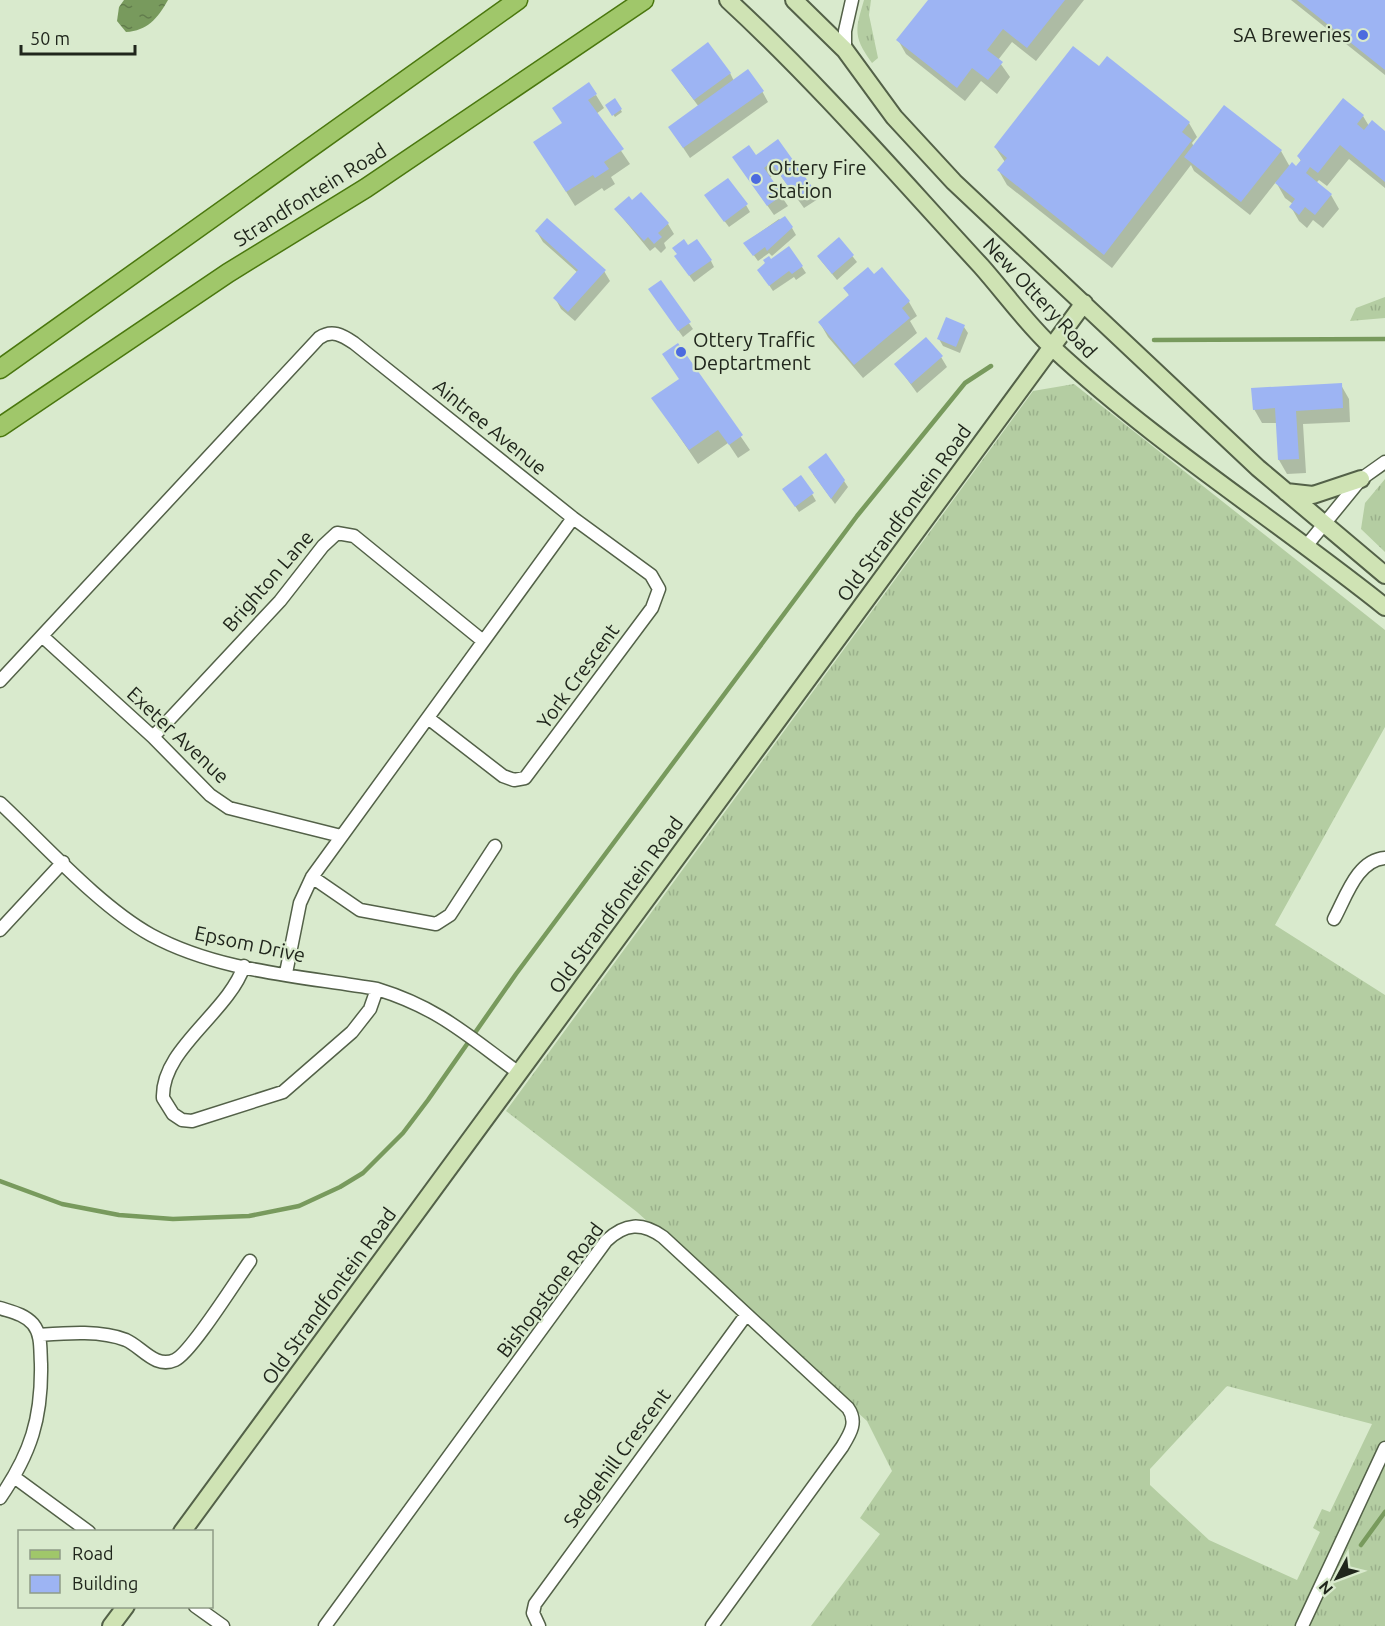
<svg xmlns="http://www.w3.org/2000/svg" width="1385" height="1626" viewBox="0 0 1385 1626" font-family="Ubuntu,sans-serif">
<style>
.grass{fill:url(#grass-tufts);fill-rule:evenodd}
.water{fill:url(#water-ripples)}
.shadow{fill:#0003}
.lines{fill:none;stroke-linecap:round;stroke-linejoin:round}
.stream{stroke:#789a5d;stroke-width:4.5}
.building{fill:#9db4f3}
.street-casing{stroke:#536148;stroke-width:15}
.secondary-casing{stroke:#536148;stroke-width:20}
.primary-casing{stroke:#4a770e;stroke-width:21}
.street{stroke:#fff;stroke-width:12}
.secondary{stroke:#cfe3b4;stroke-width:16}
.primary{stroke:#a0c76a;stroke-width:18}
.poi-dot{fill:#4c6bdf;stroke:#d9eacd;stroke-width:2}
.labels{text-anchor:middle;stroke-width:4.5;stroke-linejoin:round;paint-order:stroke}
.poi-label{font-size:20px;fill:#20261c;stroke:#d9eacd;text-anchor:start}
.street-label{font-size:20px;fill:#20261c;stroke:#d9eacd}
</style>
<defs>
<pattern id="grass-tufts" width="24" height="20" patternUnits="userSpaceOnUse" patternTransform="scale(1.5)"><rect width="24" height="20" fill="#b4cda2"/><path d="M3 7l-1-3M5 7V3M7 7l1-3M15 17l-1-3M17 17v-4M19 17l1-3" fill="none" stroke="#9ab08b"/></pattern>
<pattern id="water-ripples" width="26" height="14" patternUnits="userSpaceOnUse" patternTransform="scale(1.5)"><rect width="26" height="14" fill="#789a5d"/><path d="M2 4q2-2 4 0t4 0M15 11q2-2 4 0t4 0" fill="none" stroke="#627d4c"/></pattern>
</defs>
<rect width="100%" height="100%" fill="#d9eacd"/>
<path class="grass" d="M864,0H871L869,15L878,58L872,63C853,36 855,31 864,0Z
M1385,297V318L1350,321L1356,308Z
M1074,384L1385,630V727L1275,925L1385,995V1626H811L880,1534L860,1518L892,1471L867,1421L637,1212L506,1111L1033,391ZM1227,1386L1372,1424L1330,1512L1322,1509L1313,1528L1320,1532L1297,1580L1209,1540L1150,1485V1469Z
M1385,479V552L1361,529L1365,503Z"/>
<path class="water" d="M124,0H168C158,18 147,31 126,32L117,21L119,7Z"/>
<path class="shadow" d="M930,0H1084L1036,61L1012,42L998,60L1010,77L997,94L981,81L965,101L906,54L898,40Z
M1291,0H1385V75Z
M1100,68L1189,123L1197,137L1192,143L1194,147L1281,151L1290,167L1297,168L1301,161L1298,156L1363,116L1369,126L1385,133V188L1349,159L1327,186L1319,180L1316,183L1331,195L1339,209L1323,228L1313,220L1307,228L1299,221L1291,207L1293,204L1285,198L1276,182L1250,215L1194,171L1191,165L1112,268L1007,185L999,171L1005,162L995,147Z
M730,73L734,81L762,91L768,102L690,158L670,128L699,107L679,80Z
M596,95L604,108L596,114L630,164L611,177L615,184L604,191L602,188L575,206L544,156L564,124L554,109Z
M615,100L622,112L615,117L607,106Z
M778,141L818,199L804,208L778,172L769,178L788,206L774,215L740,167Z
M710,202L746,205L750,212L729,227Z
M616,210L668,224L674,234L664,243L666,248L661,253L655,247L650,251Z
M779,219L792,228L796,235L772,256L769,253L758,261L745,243Z
M537,232L604,271L610,281L575,321L561,309L555,298L578,273L543,242Z
M839,239L857,262L837,280L818,257Z
M688,247L711,261L714,267L694,282L680,263Z
M769,259L802,267L806,273L796,280L794,277L773,291L759,270Z
M660,282L693,329L683,337L654,296Z
M845,288L909,302L917,316L910,321L917,333L863,378L828,337L820,323L850,297Z
M964,327L968,333L960,353L943,346L939,339Z
M678,345L750,450L738,458L728,443L698,464L653,398L680,380Z
M941,357L947,367L917,393L896,364Z
M1341,385L1349,399L1350,422L1303,424L1306,473L1287,474L1279,460L1277,423H1262L1254,409Z
M813,474L844,481L848,487L835,504Z
M812,494L816,501L799,512L788,495Z"/>
<g class="lines">
<path class="stream" d="M1154,340L1385,339
M0,1181L62,1204L119,1215L173,1219L249,1216L299,1206L340,1187L363,1173L403,1133L428,1100L516,974L857,516L965,383L991,366
M1361,1545L1385,1512"/>
</g>
<path class="building" d="M928,0H1065L1027,48L1003,29L987,50L1003,62L988,80L972,68L957,88L896,40Z
M1297,0H1385V70Z
M708,42L731,73L694,100L671,70Z
M1073,46L1099,66L1107,56L1190,122L1182,132L1192,140L1104,255L997,170L1007,158L994,147Z
M748,69L764,91L683,148L668,127Z
M589,82L597,94L588,100L624,149L604,162L609,169L595,178L593,175L566,192L533,142L562,123L552,108Z
M615,98L622,109L612,116L605,105Z
M1343,98L1364,115L1357,124L1364,130L1372,120L1385,131V182L1340,145L1318,173L1310,167L1306,173L1332,194L1315,215L1305,207L1299,215L1289,207L1295,199L1275,183L1292,162L1296,166L1301,160L1297,156Z
M1224,105L1282,150L1241,202L1184,157Z
M778,139L813,188L797,199L771,162L764,168L783,195L767,206L732,157L749,145L756,155Z
M728,178L748,204L724,222L704,195Z
M641,192L669,223L658,233L662,237L654,244L648,237L644,241L614,209L629,196L632,200Z
M785,216L793,227L767,251L765,247L753,256L743,243Z
M547,218L606,270L568,312L553,298L578,270L535,231Z
M839,237L854,255L832,274L817,256Z
M684,239L688,245L697,239L712,260L689,276L674,256L677,254L672,248Z
M789,246L803,266L792,274L789,271L769,286L757,270L765,263L763,260L769,256L771,259Z
M868,267L874,274L882,267L910,301L902,308L910,318L854,365L818,322L849,295L843,288Z
M661,280L691,322L678,331L648,289Z
M946,317L965,325L956,347L937,339Z
M926,337L943,356L911,384L894,364Z
M678,343L743,435L729,445L718,430L689,450L651,398L679,379L662,354Z
M1342,383L1343,408L1296,411L1299,459L1278,460L1275,408L1253,410L1251,388Z
M826,453L845,480L831,499L808,467Z
M801,475L814,493L795,507L782,489Z"/>
<g class="lines">
<defs>
<path id="street" d="M845,50V31L852,0
M1307,545L1361,479L1385,462
M42,636L153,737L210,795L229,808L341,836
M0,681L319,338C332,329 342,335 354,343L573,518L651,575L659,589L652,608L525,778L514,780L503,776L428,718
M153,737L280,601L323,546L337,533L354,536L483,641
M0,803C44,844 99,906 151,935C219,972 302,976 377,989C439,1008 468,1036 519,1073
M312,877L360,910L436,924L450,915L495,846
M1334,919C1346,897 1357,860 1385,858
M0,930L63,862
M244,966C228,1013 161,1049 163,1098L173,1114L182,1120L192,1121L283,1092L352,1032L370,1009L377,989
M286,973L300,903L312,877L573,518
M0,1308C12,1312 24,1314 33,1324C42,1335 40,1350 41,1364C42,1418 31,1453 0,1498
M39,1335C66,1333 101,1330 126,1340C142,1347 155,1369 175,1360C191,1353 237,1279 250,1261
M14,1477L89,1532
M195,1606L223,1626
M325,1626L606,1241C625,1223 642,1222 663,1237L848,1408C858,1422 850,1434 842,1447L712,1626
M539,1626L533,1613L535,1604L746,1315
M1302,1626L1385,1448"/>
<path id="secondary" d="M728,0C818,83 898,176 981,266C1005,293 1026,323 1053,348C1156,444 1275,519 1385,607
M794,0L845,50L894,117L954,182L1258,468L1385,575
M1286,492L1313,495L1361,479
M182,1532L1084,303
M111,1626L126,1606"/>
<path id="primary" d="M0,369L518,0
M0,427L228,273L366,188L644,0"/>
</defs>
<use href="#street" class="street-casing"/>
<use href="#secondary" class="secondary-casing"/>
<use href="#primary" class="primary-casing"/>
<use href="#street" class="street"/>
<use href="#secondary" class="secondary"/>
<use href="#primary" class="primary"/>
</g>
<g class="poi-dot">
<circle cx="1363" cy="35" r="6"/>
<circle cx="756" cy="179" r="6"/>
<circle cx="681" cy="352" r="6"/>
</g>
<g class="labels">
<g class="poi-label">
<text x="1351" y="42" text-anchor="end">SA Breweries</text>
<text x="768" y="175">Ottery Fire<tspan x="768" dy="23">Station</tspan></text>
<text x="693" y="347">Ottery Traffic<tspan x="693" dy="23">Deptartment</tspan></text>
</g>
<g class="street-label">
<text transform="translate(310 195) rotate(-32)" y="7">Strandfontein Road</text>
<text transform="translate(1040 298) rotate(47)" y="7">New Ottery Road</text>
<text transform="translate(490 427) rotate(39)" y="7">Aintree Avenue</text>
<text transform="translate(904 513) rotate(-54)" y="7">Old Strandfontein Road</text>
<text transform="translate(268 581) rotate(-49)" y="7">Brighton Lane</text>
<text transform="translate(578 676) rotate(-54)" y="7">York Crescent</text>
<text transform="translate(178 735) rotate(43)" y="7">Exeter Avenue</text>
<text transform="translate(616 905) rotate(-54)" y="7">Old Strandfontein Road</text>
<text transform="translate(250 944) rotate(12)" y="7">Epsom Drive</text>
<text transform="translate(550 1290) rotate(-53)" y="7">Bishopstone Road</text>
<text transform="translate(329 1296) rotate(-54)" y="7">Old Strandfontein Road</text>
<text transform="translate(617 1458) rotate(-54)" y="7">Sedgehill Crescent</text>
</g>
</g>
<rect x="18" y="1530" width="195" height="78" fill="#d9eacd" stroke="#8f9c86" stroke-width="1.5"/>
<rect x="30" y="1550" width="30" height="9" fill="#a0c76a" stroke="#8f9c86" stroke-width="1.5"/>
<text x="72" y="1560" font-size="18" fill="#20261c">Road</text>
<rect x="30" y="1575" width="30" height="18" fill="#9db4f3" stroke="#8f9c86" stroke-width="1.5"/>
<text x="72" y="1590" font-size="18" fill="#20261c">Building</text>
<g transform="translate(1337 1578) rotate(229)" stroke="#d9eacd" stroke-width="4.5" paint-order="stroke">
<path d="M0-4.5L10 22L0 15L-10 22Z" fill="#20261c"/>
<text y="-9" font-size="16" font-weight="bold" text-anchor="middle" fill="#20261c">N</text>
</g>
<path d="M21 45v9h114v-9" fill="none" stroke="#20261c" stroke-width="3"/>
<text x="30" y="45" font-size="18" fill="#20261c" stroke="#d9eacd" stroke-width="4.5" paint-order="stroke">50 m</text>
</svg>
